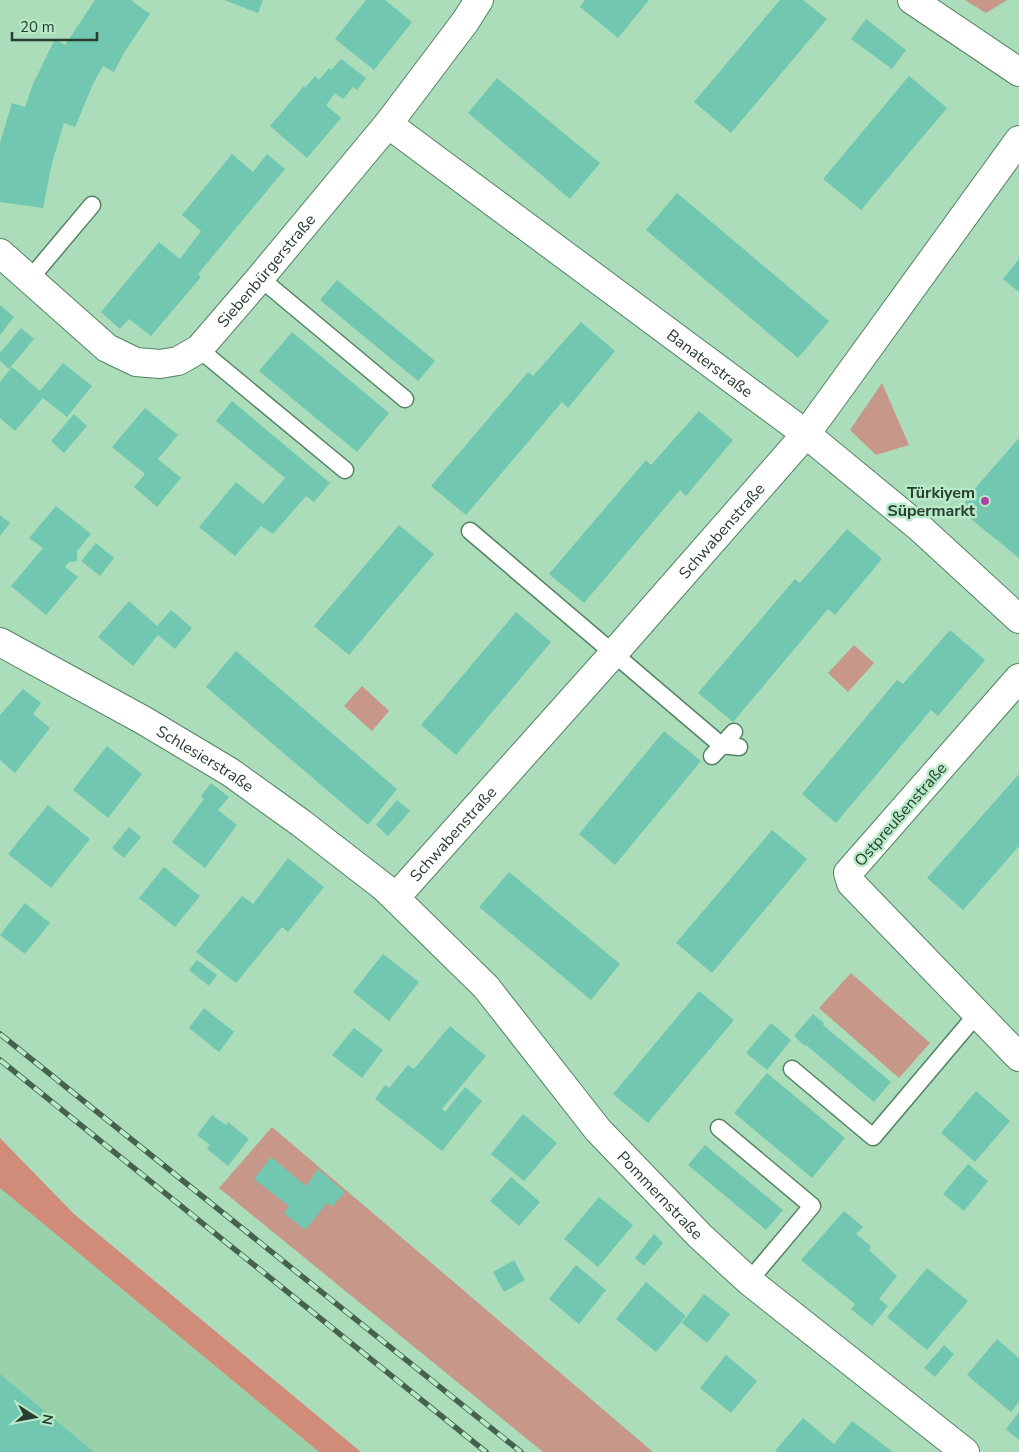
<svg xmlns="http://www.w3.org/2000/svg" width="1019" height="1452" viewBox="0 0 1019 1452" font-family="'Nunito Sans',sans-serif">
<style>
.built{fill:#99d1ab}
.green{fill:#c7978a}
.forest{fill:#d18b79}
.building{fill:#71c7b0}
.lines{fill:none;stroke-linecap:round;stroke-linejoin:round}
.lane-casing{stroke:#538263;stroke-width:19}
.street-casing{stroke:#538263;stroke-width:30}
.lane{stroke:#fff;stroke-width:16}
.street{stroke:#fff;stroke-width:28}
.rail-casing{stroke:#46614e;stroke-width:5.5}
.rail{stroke:#b7eac7;stroke-width:4;stroke-dasharray:11;stroke-linecap:butt}
.poi-dot{fill:#af409d;stroke:#b7eac7;stroke-width:2}
.labels{text-anchor:middle;stroke-width:5;stroke-linejoin:round;paint-order:stroke}
.street-label{font-size:16px;fill:#293e30;stroke:#b7eac7}
.poi-label{font-size:16px;font-weight:bold;fill:#293e30;stroke:#b7eac7;text-anchor:end}
</style>
<rect width="100%" height="100%" fill="#abddba"/>
<path class="built" d="M0,1188L319,1452H0Z"/>
<path class="green" d="M965,0H1007L986,13Z
M882,383L909,445L876,455L850,430Z
M854,645L874,663L848,692L828,673Z
M362,686L389,711L372,731L344,706Z
M851,973L930,1043L899,1078L819,1008Z
M272,1127L653,1452H543L219,1188Z"/>
<path class="forest" d="M0,1138L74,1214L361,1452H319L0,1188Z"/>
<path class="building" d="M95,0H131L150,14L125,51L114,72L103,66L93,84L75,127L64,123L52,163L43,208L0,202V143L12,103L25,107L33,84L55,39L65,45Z
M224,0H263L258,13Z
M366,0H385L412,22L374,70L335,39Z
M585,0H649L618,38L580,7Z
M780,0H803L827,19L731,133L694,102Z
M866,19L906,50L892,69L851,39Z
M341,59L366,78L357,90L353,87L343,99L335,93L326,105L341,118L307,158L270,126L304,86L305,88L315,76L319,80L329,68L331,70Z
M909,76L947,108L861,210L823,179Z
M497,78L600,163L570,199L468,113Z
M232,154L253,172L267,154L285,169L198,274L201,277L151,336L129,319L120,329L101,312L159,242L180,259L201,231L182,215Z
M677,193L829,321L798,358L646,230Z
M1019,259V292L1003,279Z
M337,280L435,361L418,381L320,300Z
M0,305L14,317L0,335Z
M581,322L615,351L568,408L562,402L466,515L431,486L528,372L533,376Z
M21,328L34,339L9,369L0,361V353Z
M292,332L389,413L357,452L259,371Z
M63,363L92,386L67,417L43,398L15,431L0,418V382L12,367L40,391Z
M232,401L330,483L314,502L306,496L273,534L261,526L235,556L199,527L236,482L263,504L285,478L216,421Z
M145,408L178,435L158,459L181,478L157,507L134,487L145,474L112,447Z
M699,411L733,440L686,496L680,490L584,603L549,574L646,460L651,465Z
M74,414L87,426L64,453L51,441Z
M1019,438V558L960,510L970,494Z
M56,506L91,534L77,551V561L69,562L65,567L78,577L46,615L11,586L43,548L29,538Z
M0,515L10,523L0,536Z
M399,525L434,554L349,655L314,626Z
M847,529L882,559L835,615L828,609L733,722L698,693L795,579L800,583Z
M96,543L114,558L100,576L81,561Z
M129,601L157,626L171,610L192,628L175,649L158,635L133,666L98,637Z
M516,612L551,642L456,755L421,725Z
M950,630L985,660L938,716L931,710L836,823L802,794L897,680L903,684Z
M236,651L397,789L368,825L206,687Z
M23,689L41,703L33,714L50,728L15,773L0,760V715Z
M664,731L701,761L615,865L579,834Z
M107,746L142,774L108,818L73,790Z
M1019,774V846L963,910L927,878Z
M211,783L229,797L218,810L237,825L205,868L172,842L204,799L201,796Z
M397,800L410,811L388,836L376,825Z
M48,805L90,839L51,888L8,854Z
M129,827L141,837L124,858L112,848Z
M772,830L807,859L712,973L676,943Z
M288,858L324,887L288,932L282,927L236,983L196,952L242,896L253,904Z
M164,867L200,896L175,927L139,898Z
M509,872L620,964L591,1000L479,907Z
M25,903L50,923L25,954L0,935Z
M383,954L419,982L389,1021L353,992Z
M197,960L217,975L209,986L189,970Z
M699,991L734,1020L648,1123L613,1094Z
M204,1008L234,1032L219,1052L189,1028Z
M813,1014L824,1023L823,1025L891,1082L874,1102L806,1045L816,1032L805,1046L794,1036Z
M771,1023L791,1040L767,1070L746,1053Z
M450,1026L486,1056L442,1109L445,1112L465,1087L482,1101L442,1151L375,1099L385,1085L389,1088L408,1065L414,1069Z
M354,1028L383,1050L362,1078L332,1055Z
M767,1073L845,1138L812,1178L734,1113Z
M976,1091L1010,1121L975,1162L941,1133Z
M523,1114L557,1143L524,1181L491,1154Z
M212,1115L226,1125L228,1122L249,1139L228,1166L207,1149L210,1145L197,1135Z
M705,1145L783,1210L766,1230L688,1165Z
M271,1157L306,1186L318,1169L345,1192L332,1207L327,1203L305,1230L284,1213L289,1206L254,1179Z
M968,1164L988,1181L964,1211L943,1194Z
M511,1177L540,1202L519,1226L490,1201Z
M599,1197L633,1225L598,1267L564,1239Z
M844,1211L863,1227L856,1234L871,1246L869,1250L897,1276L879,1299L888,1306L872,1326L851,1309L855,1304L801,1260Z
M654,1234L663,1243L644,1266L635,1258Z
M514,1260L525,1280L504,1292L493,1272Z
M576,1265L606,1290L579,1324L549,1299Z
M927,1268L968,1301L927,1350L887,1317Z
M646,1282L686,1316L656,1352L616,1319Z
M704,1294L730,1314L707,1343L682,1323Z
M997,1339L1019,1358V1402L1011,1412L967,1375Z
M944,1345L954,1354L935,1377L924,1368Z
M726,1355L757,1381L731,1413L700,1388Z
M0,1374L94,1452H0Z
M1019,1412V1440L1006,1429Z
M803,1418L834,1444L852,1421L893,1452H776L775,1451Z"/>
<g class="lines">
<defs>
<path id="lane" d="M260,278L405,399
M29,280L92,205
M199,349L345,470
M470,531L721,745L739,747
M712,756L734,732
M792,1069L873,1137L977,1014
M719,1128L812,1206L749,1281"/>
<g id="street">
<path d="M912,0L1019,72"/>
<path id="s1" d="M388,124L806,434L920,528L1019,619"/>
<path id="s2" d="M0,253L107,348L136,362L160,364L178,361L199,349L260,278L388,124L465,22L479,0"/>
<path id="s3" d="M0,642L143,720L230,772L301,823L385,888L486,987L598,1130L700,1236L749,1281L965,1452"/>
<path d="M1019,678L848,873L851,883L1019,1057"/>
<path id="s4" d="M396,897L614,653L806,434L1019,140"/>
</g>
</defs>
<use href="#lane" class="lane-casing"/>
<use href="#street" class="street-casing"/>
<use href="#lane" class="lane"/>
<use href="#street" class="street"/>
<defs>
<path id="rail" d="M0,1034L521,1452
M0,1060L486,1452"/>
</defs>
<use href="#rail" class="rail-casing"/>
<use href="#rail" class="rail"/>
</g>
<circle class="poi-dot" cx="985" cy="501" r="5"/>
<g class="labels">
<g class="street-label">
<text dy="6" stroke="none"><textPath href="#s2" startOffset="345">Siebenbürgerstraße</textPath></text>
<text dy="6" stroke="none"><textPath href="#s1" startOffset="401">Banaterstraße</textPath></text>
<text dy="6" stroke="none"><textPath href="#s4" startOffset="490">Schwabenstraße</textPath></text>
<text dy="6" stroke="none"><textPath href="#s3" startOffset="236">Schlesierstraße</textPath></text>
<text transform="translate(900 814) rotate(-49)" y="6">Ostpreußenstraße</text>
<text dy="6" stroke="none"><textPath href="#s4" startOffset="85">Schwabenstraße</textPath></text>
<text dy="6" stroke="none"><textPath href="#s3" startOffset="871">Pommernstraße</textPath></text>
</g>
<g class="poi-label">
<text x="975" y="498">Türkiyem<tspan x="975" dy="18">Süpermarkt</tspan></text>
</g>
</g>
<g transform="translate(35 1417) rotate(101)" stroke="#b7eac7" stroke-width="4" paint-order="stroke">
<path d="M0-4L9 19L0 12L-9 19Z" fill="#293e30"/>
<text y="-8" font-size="14" font-weight="bold" text-anchor="middle" fill="#293e30">N</text>
</g>
<path d="M12 32v8h85v-8" fill="none" stroke="#293e30" stroke-width="2.5"/>
<text x="20" y="32" font-size="15" fill="#293e30" stroke="#b7eac7" stroke-width="4" paint-order="stroke">20 m</text>
</svg>
